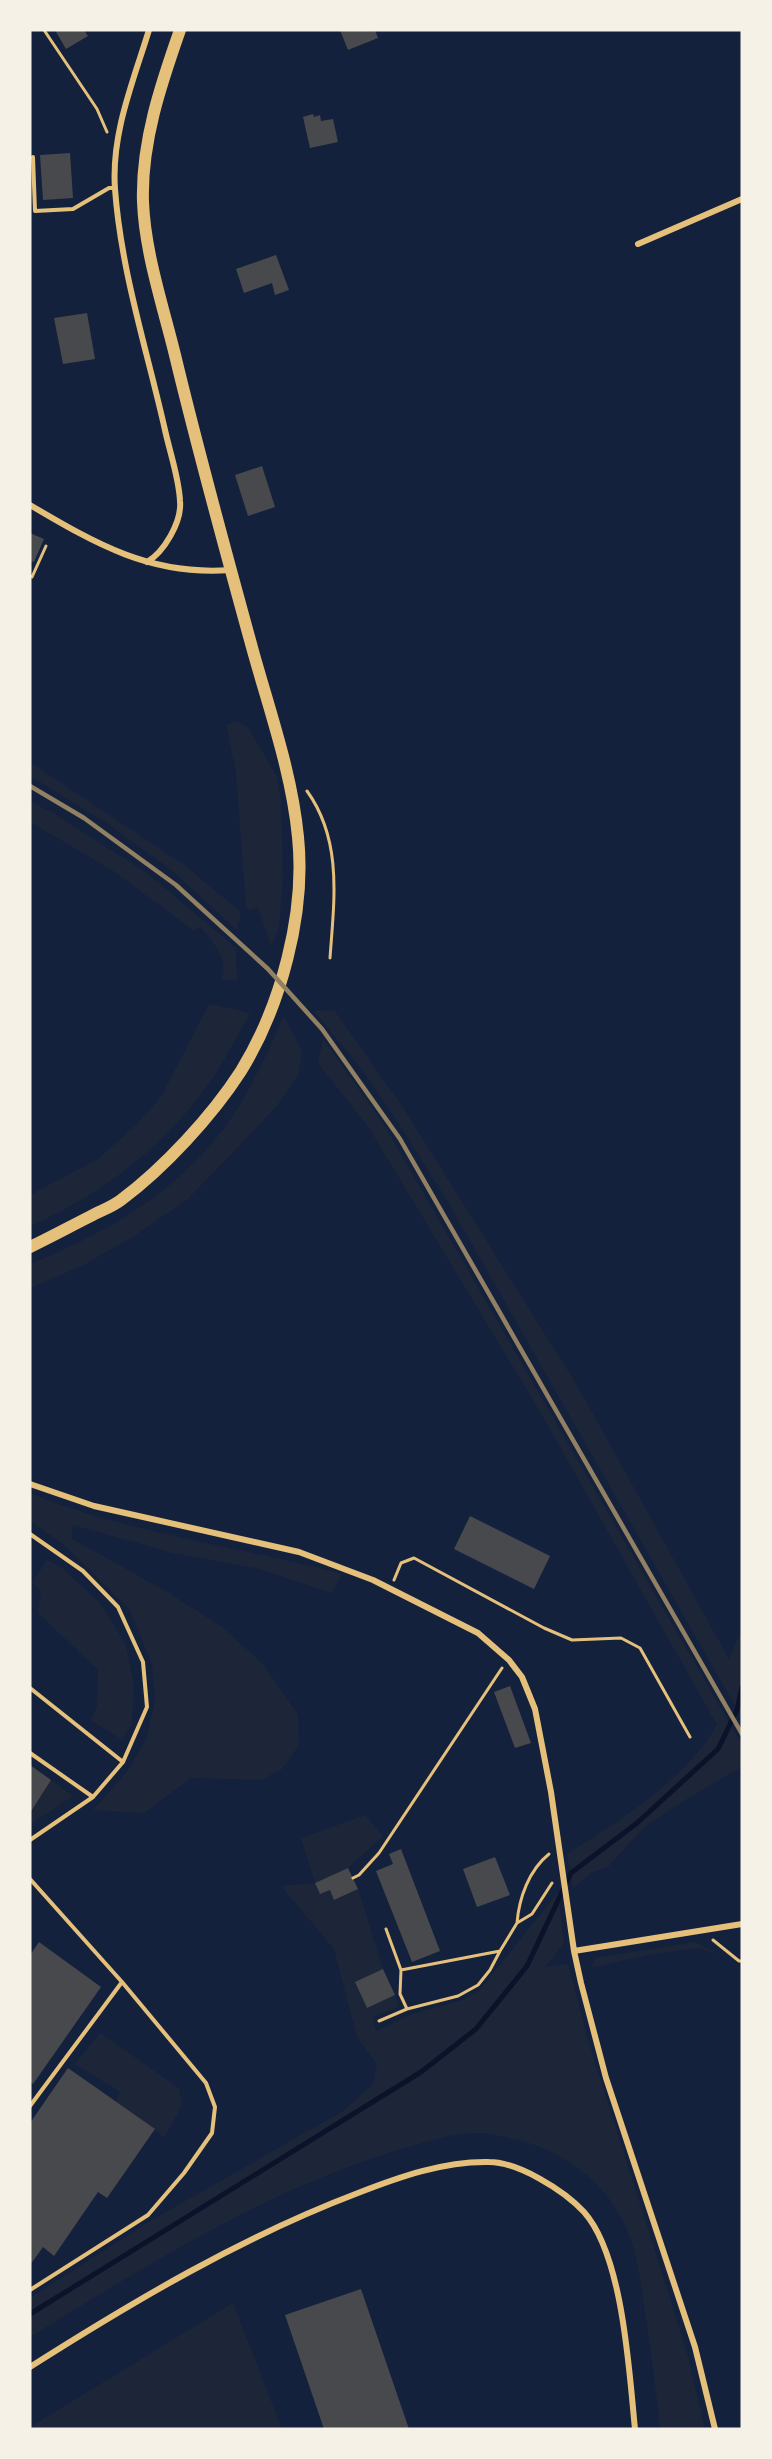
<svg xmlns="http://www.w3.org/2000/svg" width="772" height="2459" viewBox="0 0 772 2459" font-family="Figtree,sans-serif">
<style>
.green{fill:#1d2539}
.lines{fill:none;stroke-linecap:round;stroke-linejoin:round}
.stream{stroke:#0b132b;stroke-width:5}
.building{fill:#48494c}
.path{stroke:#e5c07b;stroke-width:3}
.service{stroke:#e5c07b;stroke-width:4}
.minor{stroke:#e5c07b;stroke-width:6}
.primary{stroke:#e5c07b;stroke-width:12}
.rail{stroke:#918062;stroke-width:4.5}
</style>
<rect width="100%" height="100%" fill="#14213d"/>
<path class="green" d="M236,721L247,726L276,775L281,799L283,879L279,927L271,946L258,907L250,910L246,907L236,773L226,725Z
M30,762L183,864L241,912L237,930L170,869L108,824L30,776Z
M30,801L53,813L147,873L236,948L237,981L221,979C231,960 211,941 201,927L194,931L112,870L30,822Z
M209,1004L250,1013C239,1033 228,1054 216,1073C172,1141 104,1194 30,1226V1195L98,1159L136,1125L161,1097Z
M334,1010L404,1109L578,1387L729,1659L742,1628V1718L445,1197L399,1124L363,1071L314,1011Z
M284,1016L302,1052L298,1076L276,1107L188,1199L134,1236L82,1266L30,1288V1264C109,1233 187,1186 234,1114C254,1083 269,1049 284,1016Z
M323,1039L383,1123L742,1745V1771L740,1768L685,1800L644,1827L608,1867L591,1873L573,1888L567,1854C621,1820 684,1781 717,1725L542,1415L369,1128L318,1063Z
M30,1493C129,1534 239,1546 342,1574L332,1593L260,1569L173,1553L73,1525L71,1538L169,1593L222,1627L263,1664L298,1715L299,1745L282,1769L261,1780L191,1778L144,1813L93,1810L127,1772L146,1739L155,1703L152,1665L130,1610L64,1545L30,1521Z
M47,1560L61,1567L100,1603L126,1645L134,1685L132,1723L122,1740L91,1720L97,1706L98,1670L38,1613L41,1591L32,1583Z
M51,1780L73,1796L30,1825V1813Z
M365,1815L383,1836L348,1868L315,1883L320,1894L330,1890L334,1900L358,1889L383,1969L355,1983L367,2008L395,1995L398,2007L372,2017L376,2031L410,2015L465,1999L480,1990L558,1892L564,1943L545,1967L568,1964L588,2040L686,2349L705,2429H660C656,2390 651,2351 645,2312C641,2285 638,2257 628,2232C606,2178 556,2145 500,2136C492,2135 485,2132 477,2133C451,2133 427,2142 402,2149C268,2188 148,2265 30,2337V2298L152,2220L343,2111L373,2084L377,2064L357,2037L334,1949L281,1886L315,1883L301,1838Z
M695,1942L720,1955L699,1948L648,1955L591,1968L595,1958Z
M100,2033L179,2088L182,2106L164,2137L116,2102L120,2092L75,2064Z
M233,2303L282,2429H30V2427Z"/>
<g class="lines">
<path class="stream" d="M30,2314L421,2072L476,2029L527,1966L571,1873L637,1823L718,1749L737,1710L742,1687"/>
</g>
<path class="building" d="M55,30H84L88,36L66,49Z
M340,30H375L378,38L348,50Z
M313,114L314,117L320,115L321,121L333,119L338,142L310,148L303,117Z
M70,153L73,198L43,200L40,155Z
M276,255L289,290L275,295L272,283L244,293L236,269Z
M87,313L95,359L63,364L54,318Z
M262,466L275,507L248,516L235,475Z
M30,533L44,539L34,562L30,561Z
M470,1516L550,1556L534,1589L454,1549Z
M510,1686L531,1743L515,1748L494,1692Z
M30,1765L51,1780L30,1813Z
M401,1849L440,1951L412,1962L376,1871L393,1864L389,1854Z
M495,1857L510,1895L477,1907L463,1869Z
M348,1868L358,1889L334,1900L330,1890L320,1894L315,1883Z
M39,1942L101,1987L33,2084L30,2082V1955Z
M383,1969L395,1995L367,2008L355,1982Z
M68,2068L155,2129L107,2198L98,2192L54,2256L43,2247L30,2265V2123Z
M361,2289L409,2429H324L285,2315Z"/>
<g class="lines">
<path class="path" d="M44,30L97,109L107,132
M30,576L32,577L46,546
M307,791C343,841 334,901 330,958
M394,1580L401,1563L414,1558L544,1628L572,1640L621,1638L640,1648L690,1737
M353,1878L359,1875L379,1853L502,1668
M517,1923C519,1898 529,1870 549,1854
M386,1929L401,1970L500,1951L517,1923L532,1914L552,1883
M713,1940L739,1961H742
M401,1970L400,1994L407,2009
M379,2021L407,2009L458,1996L478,1985L490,1970L500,1951"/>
<path class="service" d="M33,157L35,211L73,209L109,188H115
M30,1534L83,1571L118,1607L143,1662L147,1707L123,1762L93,1797L30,1840
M30,1688L123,1762
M30,1753L93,1797
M30,1879L122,1982L206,2083L215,2107L212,2133L184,2173L148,2215L30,2290
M30,2106L122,1982"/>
<path class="minor" d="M638,244L742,199
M30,505C96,544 151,576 230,570
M147,562C164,552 182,522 180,501C179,478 170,453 165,430C147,350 121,271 115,189C111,134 133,82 149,30
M30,1484L94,1506L299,1552L373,1580L478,1633L509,1660L522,1677L535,1709L551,1792L574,1951L581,1983L606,2078L695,2347L715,2429
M574,1951L742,1924
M30,2367C134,2301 242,2237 358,2193C399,2177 444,2161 489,2162C518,2162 564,2190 584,2212C623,2256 629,2370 635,2429"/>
<path class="primary" d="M30,1247C51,1237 71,1226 91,1216C100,1211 112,1207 121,1200C164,1168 212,1116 241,1071C281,1006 306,913 298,837C292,774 270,712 253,651C226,553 199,455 175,355C163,306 145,253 143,202C141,143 161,84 180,30"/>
<path class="rail" d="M30,786L84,818L176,885L268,969L322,1029L400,1139L742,1734"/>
</g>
<rect width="772" height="2459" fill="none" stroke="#f6f1e7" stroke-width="63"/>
</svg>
